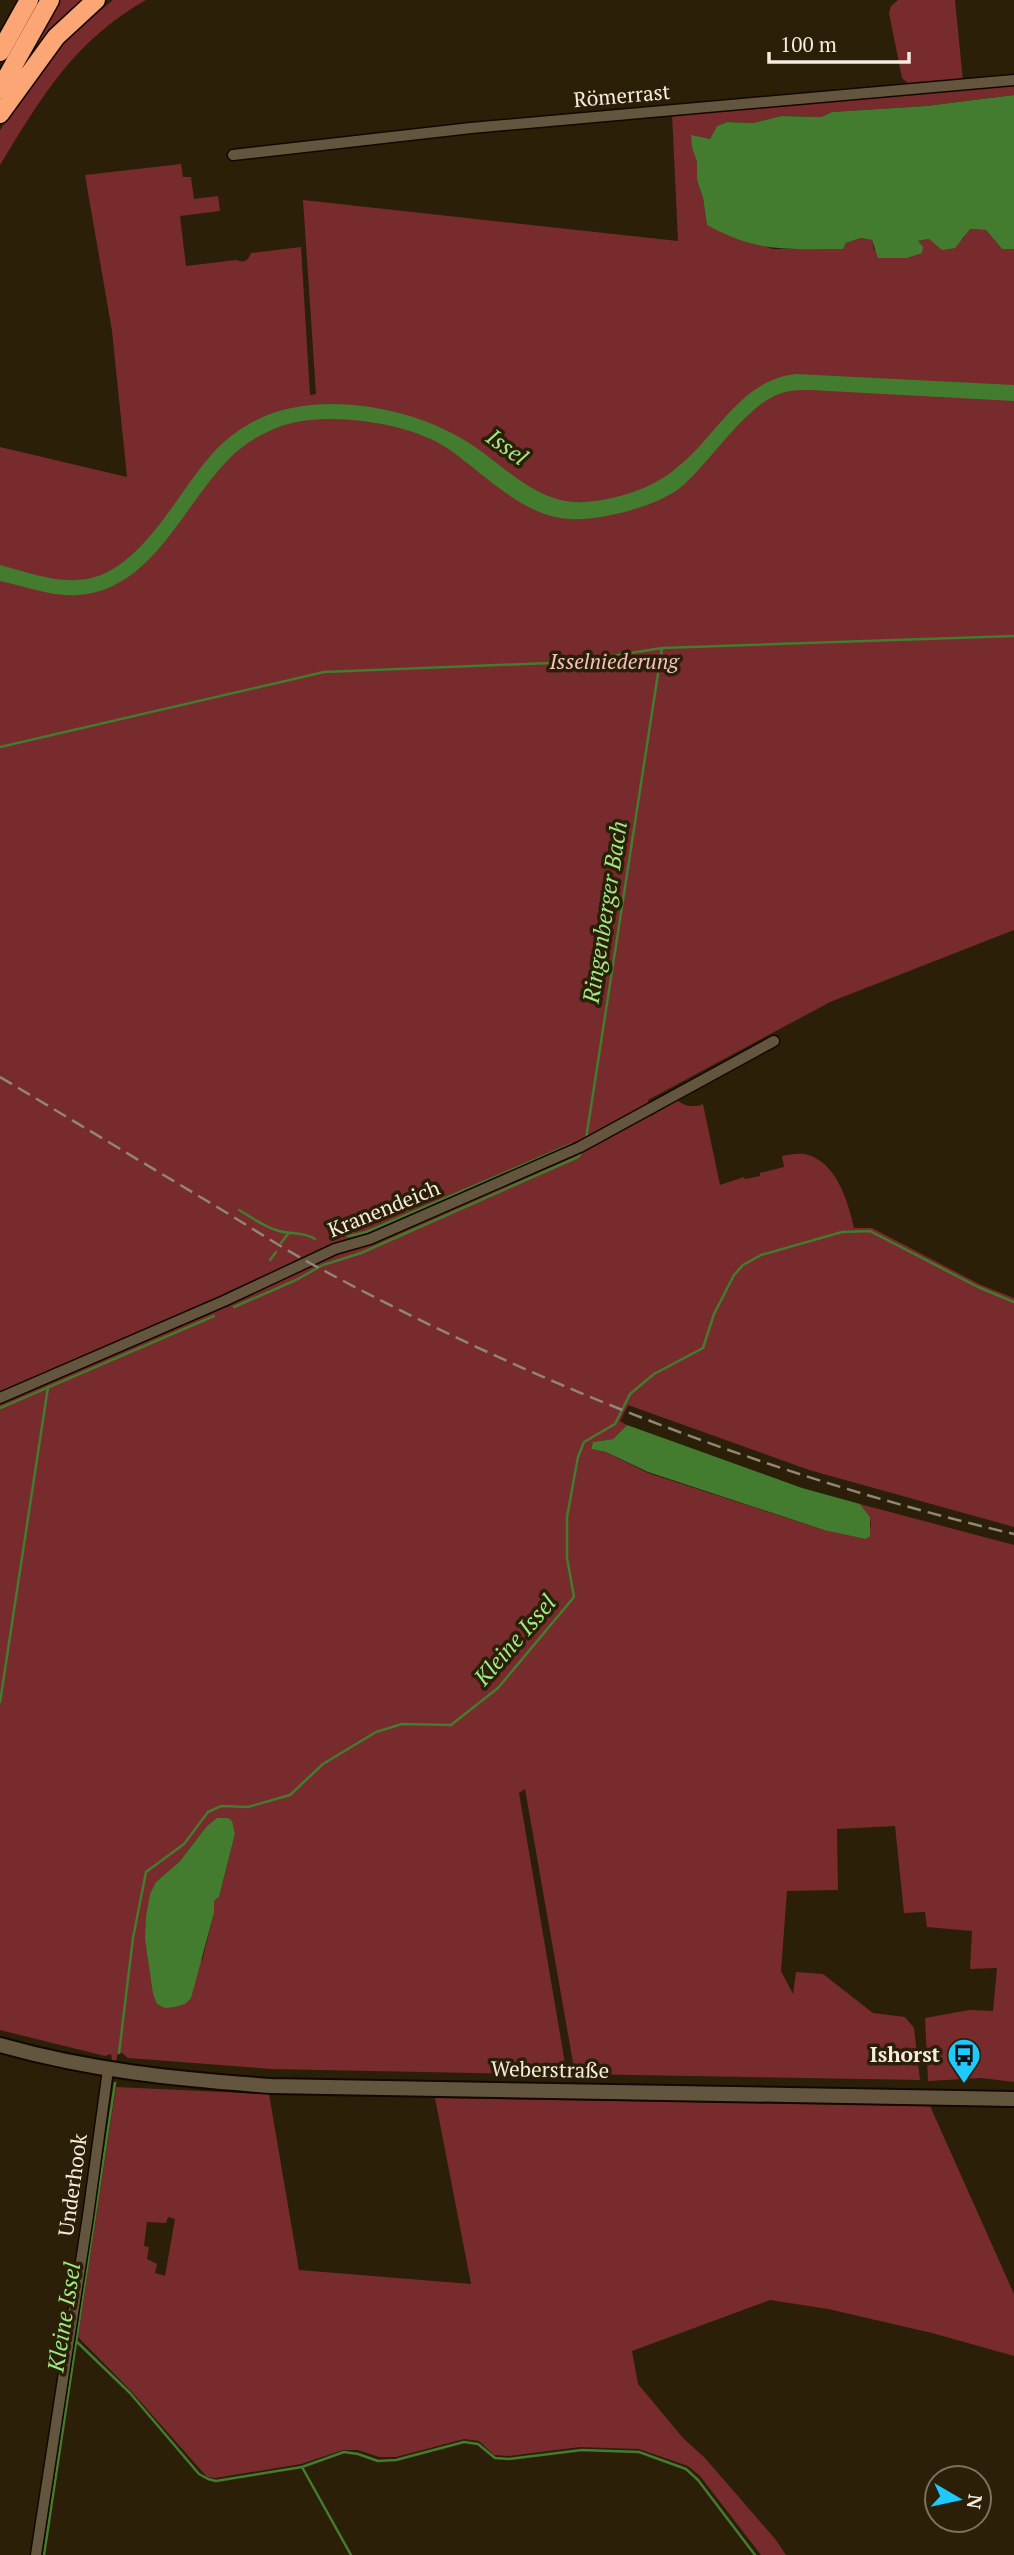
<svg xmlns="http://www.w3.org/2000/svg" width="1014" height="2555" viewBox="0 0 1014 2555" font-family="'PT Serif',serif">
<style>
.green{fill:#772b2c;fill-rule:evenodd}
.water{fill:#437b2f}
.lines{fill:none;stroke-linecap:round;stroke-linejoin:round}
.stream{stroke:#437b2f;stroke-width:2.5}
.minor-casing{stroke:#130800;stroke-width:13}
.secondary-casing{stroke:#130800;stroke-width:18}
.motorway-casing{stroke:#130800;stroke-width:21}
.minor{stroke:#64563e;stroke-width:10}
.secondary{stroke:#64563e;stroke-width:14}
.motorway{stroke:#fba674;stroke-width:18}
.rail{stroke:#918674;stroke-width:2.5;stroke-dasharray:14 7;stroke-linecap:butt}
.labels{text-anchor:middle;stroke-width:7;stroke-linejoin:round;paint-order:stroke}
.street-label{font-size:21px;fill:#f5ecdf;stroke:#2b1f08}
.park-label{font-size:21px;font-style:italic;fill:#f6c1be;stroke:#2b1f08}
.poi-label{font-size:21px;font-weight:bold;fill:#f5ecdf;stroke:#2b1f08;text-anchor:end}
.water-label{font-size:23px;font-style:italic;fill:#9de984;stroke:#2b1f08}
</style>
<rect width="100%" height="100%" fill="#2b1f08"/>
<path class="green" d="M60,0H92L37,54L33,53Z
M113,0H146C74,41 42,96 0,165V130L34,81L72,34Z
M898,0H955L963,81L911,86L902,78L889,13L891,6Z
M1014,82V95L926,106L832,112L821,117L781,116L753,123L727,122L717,126L710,139L691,136L697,162V180L703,198L707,225L773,249H843L846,243L861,238L872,240L874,250L929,239L962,240L969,229L986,230L1002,249H1014V930L830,1002L648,1100L651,1116L677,1100C683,1106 695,1108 703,1104L720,1185L744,1177L745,1179L760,1176V1173L784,1167L782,1156C788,1155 797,1153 804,1154C836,1160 848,1201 854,1228H872L981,1285L1014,1298V1527L809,1470L628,1405L620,1421L627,1425L613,1439L593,1442L591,1449L606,1452L648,1473L824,1530L871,1527L870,1517L860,1504L1014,1545V2082L982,2078L928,2081L925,2018L969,2010L993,2011L997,1968L970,1969L972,1931L927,1927L925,1912L904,1913L895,1826L837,1829L838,1890L787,1891L781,1971L793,1994L796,1972L823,1974L873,2013L905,2017L914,2028L920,2080L575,2074L525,1789L519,1793L567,2075L271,2069L128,2058L122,2053H118L116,2061L112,2060L111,2054L105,2056L0,2030V447L127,477L112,331L85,175L181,164L183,177H191L194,199L218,196L220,211L180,216L186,266L236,260C244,263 248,261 251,253L301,247L310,395L316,394L303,200L678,241L672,113ZM206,1827L235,1834L219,1897L214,1901V1913L202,1961L156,1882L180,1861Z
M116,2087L269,2094L299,2270L471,2284L435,2098L930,2106L1014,2294V2356L932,2333L828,2309L770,2300L632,2351L638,2384L683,2438L705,2458L776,2540L786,2555H761L700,2476L688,2466L639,2449L580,2447L509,2456L494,2455L479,2441L464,2439L396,2457H379L358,2450H343L301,2464L215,2478L207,2477L131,2391L78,2337ZM168,2217L175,2219L165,2276L155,2273L157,2264L147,2259L149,2247L144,2246L147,2222L166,2223Z"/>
<path class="water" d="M1014,95V249H1002L986,230L970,229L955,248L942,250L929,239L918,241L923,247L922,253L907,258H878L872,240L861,238L846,243L843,249C787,249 758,253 707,225L703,198L697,180V162L692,147L691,135L710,139L717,126L727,122L753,123L781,116L821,117L832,112L926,106Z
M796,374L1014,385V401L810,390C799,390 789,390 779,394C745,406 709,464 680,488C655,507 600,521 569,519C522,516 484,473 447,448C408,422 323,410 279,427C261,434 243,444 230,458C183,504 153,590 78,595C52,597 25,586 0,581V565C24,571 52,582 78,580C139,577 175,495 212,454C228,436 250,421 273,413C335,392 422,410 475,447C510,471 540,505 585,502C615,500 651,489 674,470C716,439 739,380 796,374Z
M627,1425L802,1488L860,1504L870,1517V1536L866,1539L824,1530L648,1472L606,1452L591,1449L593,1442L613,1439Z
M217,1818H228L232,1821L235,1834L219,1897L214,1901V1913L191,1998L185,2004L175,2007L165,2008L157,2004L153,1994L145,1939L146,1917L150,1894L156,1882L180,1861L206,1827Z"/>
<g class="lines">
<path class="stream" d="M0,747L324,672L574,662L662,648L1014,636
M586,1139L662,648
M239,1210C251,1217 263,1226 276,1230C289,1235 303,1231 315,1239
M330,1231L349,1236L366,1232L572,1144
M281,1243L288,1234
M270,1260L276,1252
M234,1307L296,1280L323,1265L361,1253L578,1157L584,1149
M0,1408L214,1316
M0,1702L48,1387
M119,2053L133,1938L146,1872L184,1844L208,1812L221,1806L248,1807L290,1795L323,1764L376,1732L402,1724L451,1725L498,1688L574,1597L567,1558V1517L578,1457L584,1442L615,1424L630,1394L654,1374L703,1348L714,1314L734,1275L743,1265L761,1255L842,1232L870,1231L978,1287L1014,1302
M76,2341L130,2393L199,2474L208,2479L216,2481L302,2467L344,2452L358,2454L378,2461L396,2460L464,2442L478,2444L495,2458L509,2459L582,2450L639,2452L686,2469L698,2480L755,2555
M302,2467L351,2555
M44,2555L115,2083"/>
<defs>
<path id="minor" d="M233,155L471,128L1014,80
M0,1398L224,1301L335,1249L370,1239L580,1147L774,1041
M36,2555L88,2216L108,2070"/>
<path id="secondary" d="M0,2045C92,2071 176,2079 271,2086L1014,2099"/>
<path id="motorway" d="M0,52L29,0
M0,89L50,0
M0,114L56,37L96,0"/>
</defs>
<use href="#minor" class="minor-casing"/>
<use href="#secondary" class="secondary-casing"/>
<use href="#motorway" class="motorway-casing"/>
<use href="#minor" class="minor"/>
<use href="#secondary" class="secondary"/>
<use href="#motorway" class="motorway"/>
<path class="rail" d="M0,1077C67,1117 135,1158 202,1198C238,1219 272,1242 308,1262C530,1383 768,1476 1014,1534"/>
</g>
<defs>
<symbol id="bus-pin" viewBox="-11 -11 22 30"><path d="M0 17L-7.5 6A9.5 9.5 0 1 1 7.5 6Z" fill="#1ec9fd" stroke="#2b1f08"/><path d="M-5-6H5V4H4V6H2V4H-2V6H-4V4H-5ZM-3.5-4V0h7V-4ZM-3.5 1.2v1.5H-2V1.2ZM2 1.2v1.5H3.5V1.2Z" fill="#111"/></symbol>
</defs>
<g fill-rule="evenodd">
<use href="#bus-pin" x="945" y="2036" width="38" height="52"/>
</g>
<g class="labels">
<g class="street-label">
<text transform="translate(622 96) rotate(-5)" y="7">Römerrast</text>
<text transform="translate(384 1209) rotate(-22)" y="7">Kranendeich</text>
<text transform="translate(550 2070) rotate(1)" y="7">Weberstraße</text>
<text transform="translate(73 2185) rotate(-82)" y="7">Underhook</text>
</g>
<g class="park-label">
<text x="614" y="669">Isselniederung</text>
</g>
<g class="poi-label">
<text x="940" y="2062">Ishorst</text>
</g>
<g class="water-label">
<text transform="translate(507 447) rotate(36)" y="8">Issel</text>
<text transform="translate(605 912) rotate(-81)" y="8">Ringenberger Bach</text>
<text transform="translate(515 1640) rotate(-49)" y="8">Kleine Issel</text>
<text transform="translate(64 2317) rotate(-81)" y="8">Kleine Issel</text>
</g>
</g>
<g transform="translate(958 2499) rotate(99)"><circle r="33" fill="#2b1f08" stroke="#7c715e" stroke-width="2"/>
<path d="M0-5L12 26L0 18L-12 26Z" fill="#1ec9fd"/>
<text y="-10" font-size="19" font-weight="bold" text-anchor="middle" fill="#f5ecdf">N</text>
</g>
<path d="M769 52v10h140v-10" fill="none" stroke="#f5ecdf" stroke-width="3.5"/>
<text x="780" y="52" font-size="21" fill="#f5ecdf" stroke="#2b1f08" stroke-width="5" paint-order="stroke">100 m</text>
</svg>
